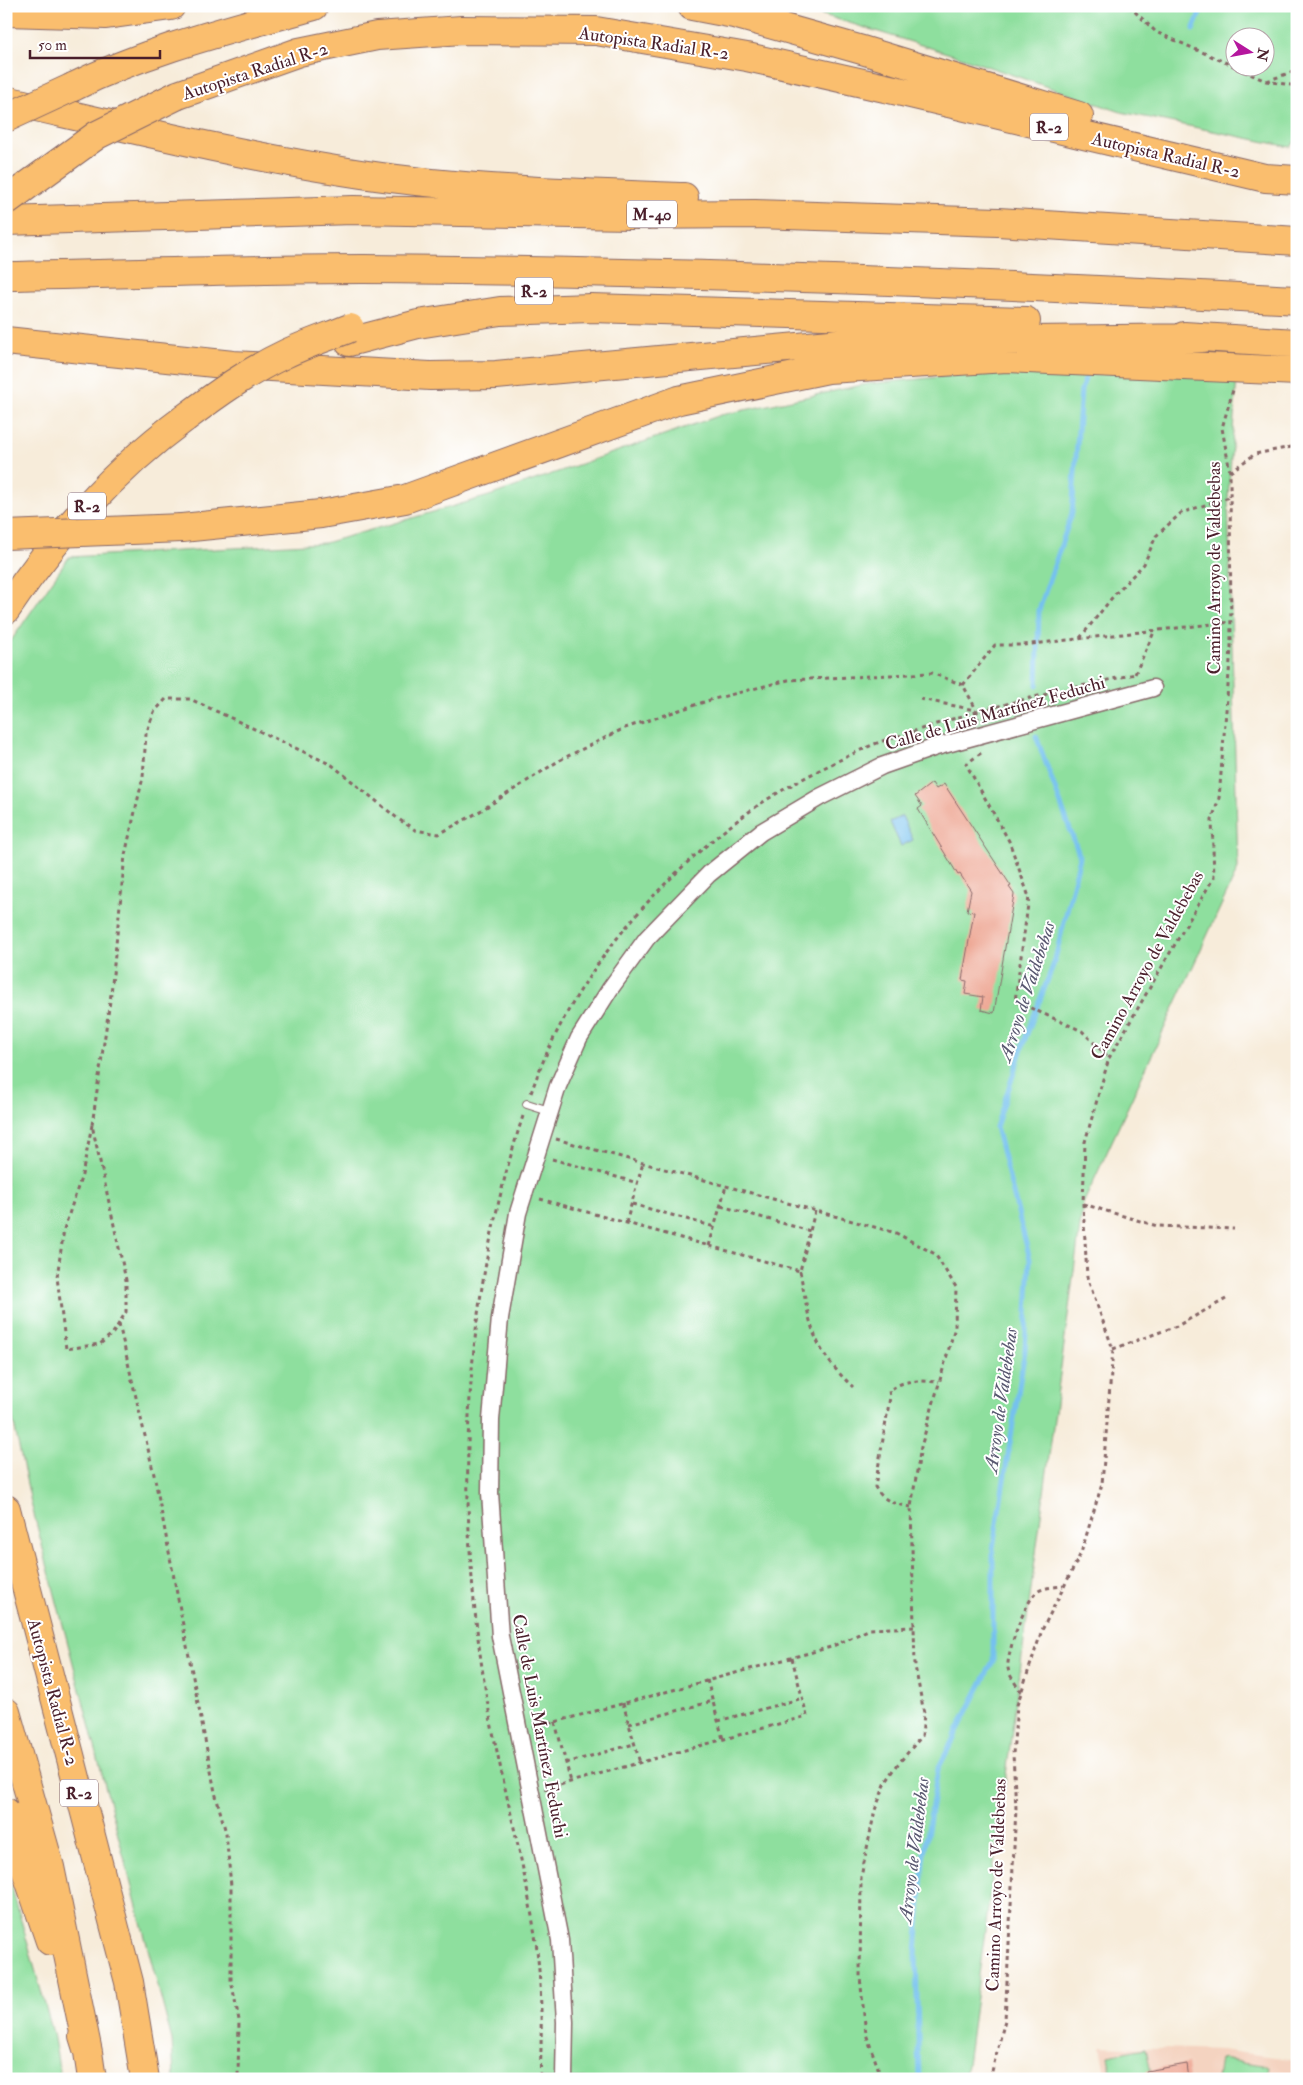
<svg xmlns="http://www.w3.org/2000/svg" width="1303" height="2085" viewBox="0 0 1303 2085" font-family="'IM FELL Double Pica',serif">
<style>
.built{fill:#f4d3c0}
.green{fill:#8edf9e;stroke:#6c7f64;fill-rule:evenodd}
.water{fill:#74c1ef;stroke:#5f708d}
.lines{fill:none;stroke-linecap:round;stroke-linejoin:round}
.stream{stroke:#74c1ef;stroke-width:5}
.building{fill:#eea895}
.service-casing{stroke:#876768;stroke-width:10}
.minor-casing{stroke:#876768;stroke-width:19}
.motorway-casing{stroke:#876768;stroke-width:30}
.path{stroke:#876768;stroke-width:3;stroke-dasharray:4 4;stroke-linecap:butt}
.service{stroke:#fff;stroke-width:8}
.minor{stroke:#fff;stroke-width:16}
.motorway{stroke:#fabe6e;stroke-width:28}
.motorway-bridge-casing{stroke:#876768;stroke-width:30;stroke-linecap:butt}
.motorway-bridge{stroke:#fabe6e;stroke-width:28}
.labels{text-anchor:middle;stroke-width:4;stroke-linejoin:round;paint-order:stroke}
.shield{fill:#fff;stroke:#80626b;stroke-width:1}
.shield-label{font-size:16px;font-weight:bold;fill:#4a1f2b}
.street-label{font-size:18px;fill:#4a1f2b;stroke:#fff}
.water-label{font-size:19px;font-style:italic;fill:#595870;stroke:#fff}
</style>
<rect width="100%" height="100%" fill="#fff"/>
<filter id="ink" filterUnits="userSpaceOnUse"><feTurbulence type="fractalNoise" baseFrequency=".02" numOctaves="2"/><feDisplacementMap in="SourceGraphic" scale="10" xChannelSelector="R" yChannelSelector="G"/><feConvolveMatrix kernelMatrix="1 2 1 2 8 2 1 2 1" color-interpolation-filters="sRGB"/></filter>
<filter id="wash" filterUnits="userSpaceOnUse"><feTurbulence type="fractalNoise" baseFrequency=".0096" numOctaves="4" result="noise"/><feDisplacementMap in="SourceGraphic" scale="20" xChannelSelector="R" yChannelSelector="G"/><feGaussianBlur stdDeviation="1.12" result="paint"/><feColorMatrix in="noise" values="0 0 0 0 0 0 0 0 0 0 0 0 0 0 0 0 0 1.4 0 .05"/><feComposite in="paint" operator="in"/></filter>
<g filter="url(#wash)">
<rect width="100%" height="100%" fill="#f7ecda"/>
<path class="built" d="M1101,2046L1221,2050L1297,2060V2079H1107Z"/>
<path class="green" d="M794,6H1297V139L1290,147L1121,112L957,56ZM1236,38H1266V68H1236Z
M1043,367L1237,377L1228,498L1238,869L1083,1204L965,2079H174L172,2040L32,1507L6,1387V648L69,557L325,543L489,496L721,415L867,384Z
M6,1867L53,2033L61,2079H6Z
M1146,2048L1152,2079H1112L1108,2055Z
M1220,2059L1269,2066L1267,2079H1217Z"/>
<path class="water" d="M902,816L913,840L901,846L890,822Z"/>
<g class="lines">
<path class="stream" d="M1193,30L1203,6
M1037,685L1039,610L1072,513L1081,390L1085,379
M919,2079L916,1953L923,1860L938,1769L993,1661V1548L1025,1350L1030,1259L996,1127L1025,1039L1054,963L1080,857L1036,736"/>
</g>
<g id="blocks">
<path class="building" d="M932,783L936,789L944,784L1011,886L1009,887L1014,894L994,1013L981,1010L983,997L965,994L967,981L962,980L974,912L967,911L971,891L960,874L958,875L918,809L922,806L915,796Z
M1187,2064L1189,2079H1147L1146,2071Z"/>
</g>
</g>
<g filter="url(#ink)">
<use href="#blocks" fill-opacity="0" stroke="#876768" stroke-width="1"/>
<g class="lines">
<defs>
<path id="service" d="M527,1104L549,1111"/>
<path id="minor" d="M564,2079L565,2022L560,1940L500,1636L490,1493L491,1420L500,1318L518,1213L558,1086L579,1038L610,989L647,938L709,874L761,832L820,797L882,766L936,747L1153,688"/>
<path id="motorway" d="M692,6L734,14L862,50L1079,116
M6,12L106,15L171,6
M73,87C149,49 233,29 314,6
M178,95L299,52L377,36L462,30L596,31L747,57L894,90L1265,178L1297,180
M6,100C124,127 241,156 361,174C468,190 576,193 684,197
M6,221L353,210L630,215L755,214L998,222L1297,241
M6,276C125,274 244,269 363,269C674,271 986,283 1297,300
M1184,336L1297,343
M6,341L233,365L430,376L496,375L852,342L1202,338
M349,342L418,324L500,311L591,308L1026,321
M182,528L321,514L405,499L679,400L828,369L1007,358L1297,371
M6,610C55,537 114,470 185,418
M6,1509L129,1982L145,2079
M6,1712L50,1867L88,2052
M6,1812L50,1941
M83,2036L88,2052L92,2079"/>
</defs>
<use href="#service" class="service-casing"/>
<use href="#minor" class="minor-casing"/>
<use href="#motorway" class="motorway-casing"/>
<path class="path" d="M1129,6L1156,32L1236,67
M1236,68L1266,81L1297,86
M1267,81L1297,70
M1230,472L1255,454L1297,446
M1080,638L1115,594L1144,564L1156,536L1181,513L1229,497
M1135,674L1155,630
M963,685L995,645H1023L1231,622
M920,699L975,710
M981,753L966,764L1009,841L1029,897L1015,1001L1082,1031L1109,1058
M531,1093C569,982 652,883 746,814C779,789 834,762 872,745C889,738 907,734 924,728C993,705 1064,690 1135,674
M523,1116C460,1308 454,1512 489,1711C503,1788 525,1864 536,1942C542,1987 542,2033 540,2079
M92,1125L82,1175L64,1229L57,1277L66,1349L100,1344L113,1333L126,1312V1280L92,1125L111,994L125,855L143,777L146,734L154,712L166,699H190L332,765L397,818L415,830L439,834L477,813L560,760L625,728L710,700L788,680L932,673L963,685L977,711L978,719
M556,1139L896,1233L935,1254L956,1287L955,1327L921,1447L911,1507L915,1666L924,1713L922,1736L898,1764L886,1782L875,1810L861,1877L860,1977L866,2034L882,2079
M552,1159L638,1183
M540,1199L800,1271L815,1211
M632,1204L715,1227
M1083,1204L1157,1226L1234,1229
M721,1206L810,1231
M626,1223L643,1163
M709,1246L726,1186
M800,1271C810,1325 811,1348 853,1387
M119,1324L155,1479L215,1792L226,1833L231,1886V1980L239,2020L238,2079
M1113,1349L1177,1326L1226,1299
M911,1507C895,1504 884,1502 875,1487L890,1397L889,1391C904,1378 921,1381 939,1382
M707,1680L723,1739
M1021,1692C1017,1685 1009,1676 1008,1668C1006,1654 1025,1601 1037,1592C1044,1587 1055,1587 1063,1586
M623,1703L640,1763
M718,1721L803,1698
M555,1722L571,1782
M629,1724L713,1701
M533,1728L831,1647L870,1629L914,1627
M566,1763L634,1744
M545,1789L807,1716L792,1658
M990,2079L1005,2020L1016,1809L1013,1754L1017,1705L1042,1630L1081,1553L1102,1484L1113,1349L1087,1277L1083,1204L1085,1142L1109,1058L1214,877L1212,820L1219,798L1231,648L1230,472L1222,428L1233,390"/>
<use href="#service" class="service"/>
<use href="#minor" class="minor"/>
<use href="#motorway" class="motorway"/>
<defs>
<path id="motorway-bridge" d="M6,118L73,87
M6,201L97,135L178,95
M185,418C217,394 249,371 285,354C306,344 328,337 350,328
M6,535L182,528"/>
</defs>
<use href="#motorway-bridge" class="motorway-bridge-casing"/>
<use href="#motorway-bridge" class="motorway-bridge"/>
</g>
</g>
<g class="labels">
<g class="shield">
<rect x="1030" y="113.5" width="38" height="27" rx="4"/>
<rect x="627" y="200.5" width="50" height="27" rx="4"/>
<rect x="515" y="277.5" width="38" height="27" rx="4"/>
<rect x="68" y="492.5" width="38" height="27" rx="4"/>
<rect x="60" y="1779.5" width="38" height="27" rx="4"/>
</g>
<g class="shield-label">
<text x="1049" y="133">R-2</text>
<text x="652" y="220">M-40</text>
<text x="534" y="297">R-2</text>
<text x="87" y="512">R-2</text>
<text x="79" y="1799">R-2</text>
</g>
<g class="street-label">
<text transform="translate(654 43) rotate(8)" y="6">Autopista Radial R-2</text>
<text transform="translate(255 71) rotate(-18)" y="6">Autopista Radial R-2</text>
<text transform="translate(1166 155) rotate(13)" y="6">Autopista Radial R-2</text>
<text transform="translate(1214 568) rotate(-90)" y="6">Camino Arroyo de Valdebebas</text>
<text transform="translate(995 713) rotate(-16)" y="6">Calle de Luis Martínez Feduchi</text>
<text transform="translate(1147 965) rotate(-61)" y="6">Camino Arroyo de Valdebebas</text>
<text transform="translate(53 1692) rotate(75)" y="6">Autopista Radial R-2</text>
<text transform="translate(540 1726) rotate(79)" y="6">Calle de Luis Martínez Feduchi</text>
<text transform="translate(996 1885) rotate(-88)" y="6">Camino Arroyo de Valdebebas</text>
</g>
<g class="water-label">
<text transform="translate(1026 991) rotate(-72)" y="7">Arroyo de Valdebebas</text>
<text transform="translate(1000 1400) rotate(-82)" y="7">Arroyo de Valdebebas</text>
<text transform="translate(913 1850) rotate(-83)" y="7">Arroyo de Valdebebas</text>
</g>
</g>
<rect width="1303" height="2085" fill="none" stroke="#fff" stroke-width="25"/>
<g transform="translate(1250 52) rotate(101)"><circle r="24" fill="#ffffff" stroke="#b7a5aa"/>
<path d="M0-4L9 19L0 12L-9 19Z" fill="#b5179e"/>
<text y="-8" font-size="14" font-weight="bold" text-anchor="middle" fill="#4a1f2b">N</text>
</g>
<path d="M30 50v8h130v-8" fill="none" stroke="#4a1f2b" stroke-width="2.5"/>
<text x="38" y="50" font-size="15" fill="#4a1f2b" stroke="#ffffff" stroke-width="4" paint-order="stroke">50 m</text>
</svg>
